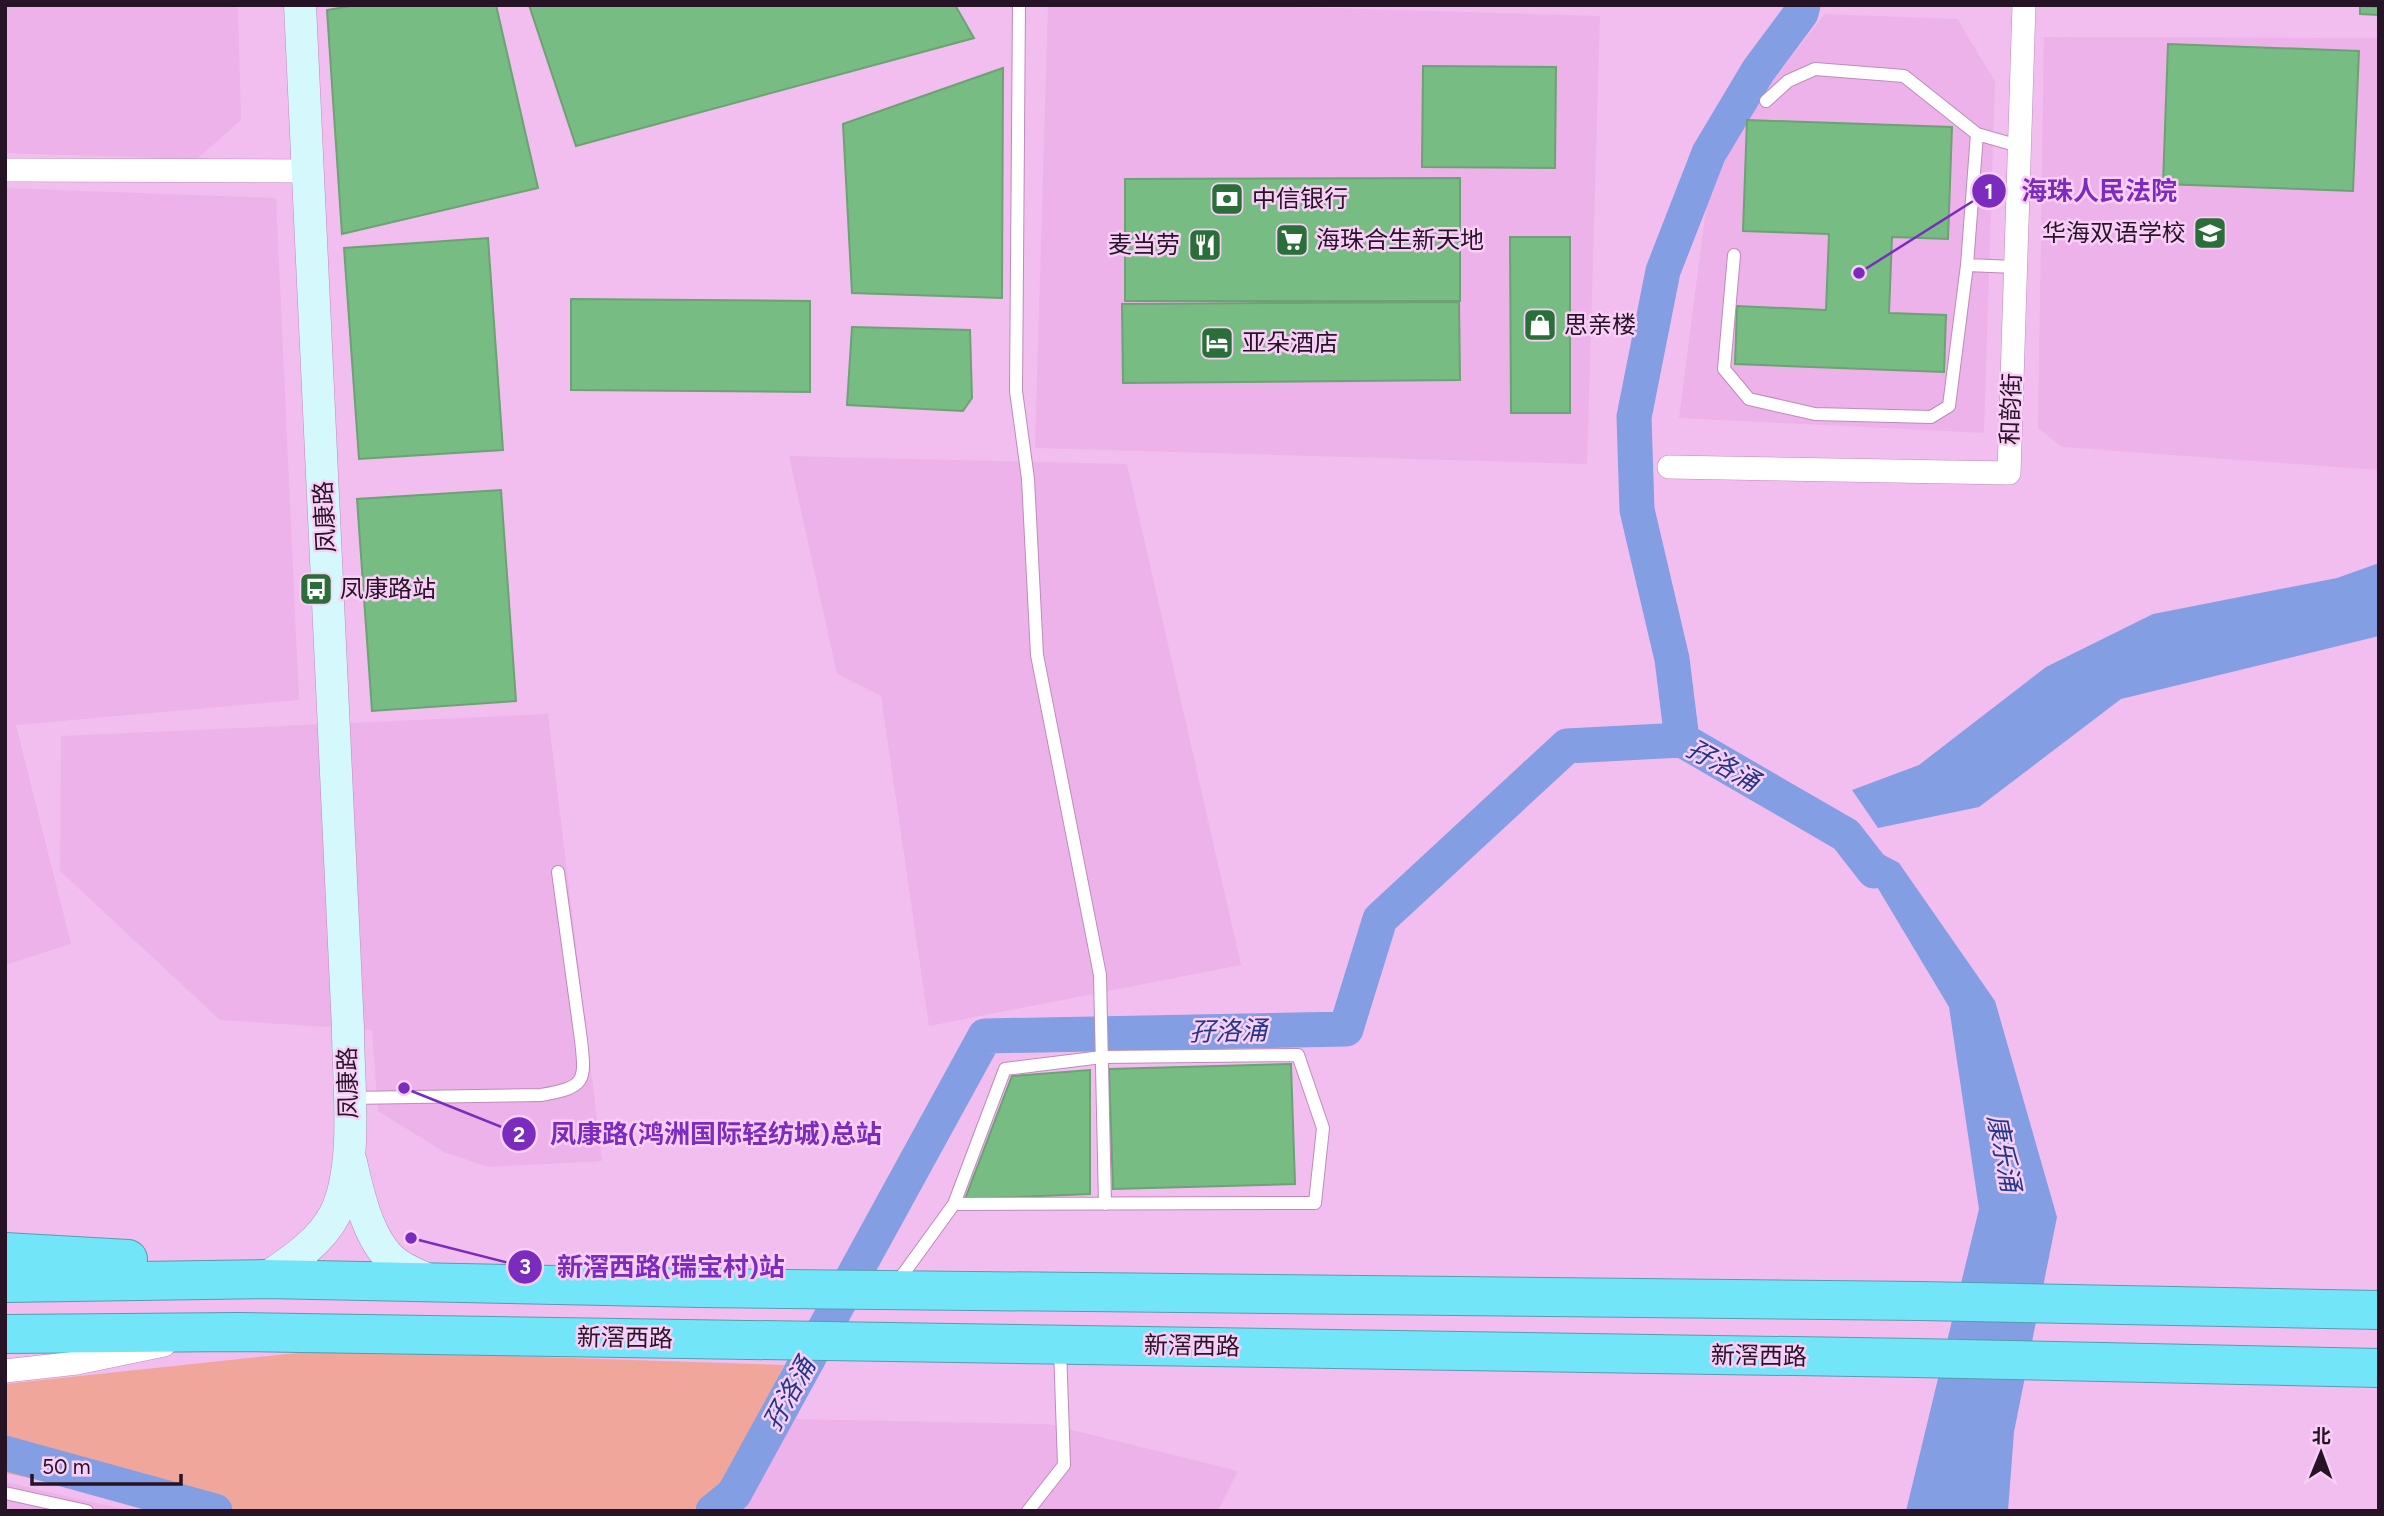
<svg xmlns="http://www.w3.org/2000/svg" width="2384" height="1516" viewBox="0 0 2384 1516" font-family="Figtree,'Noto Sans SC',sans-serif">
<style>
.built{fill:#ecb2e9}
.green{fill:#f1a69b}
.water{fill:#849ee4}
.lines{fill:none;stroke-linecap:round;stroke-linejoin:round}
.river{stroke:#849ee4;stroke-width:35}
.building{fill:#77bc82;stroke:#6ca274;stroke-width:2}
.lane-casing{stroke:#bd8bba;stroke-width:14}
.street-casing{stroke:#bd8bba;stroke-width:24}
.secondary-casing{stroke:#bd8bba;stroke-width:33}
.highway-casing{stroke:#579cae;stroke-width:40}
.lane{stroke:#fff;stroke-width:12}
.street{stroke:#fff;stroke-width:23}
.secondary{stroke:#d5f8fd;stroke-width:32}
.highway{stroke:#72e6f8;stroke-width:38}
.labels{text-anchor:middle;stroke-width:5;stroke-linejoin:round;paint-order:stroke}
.poi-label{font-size:24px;fill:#261325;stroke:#f9cff7;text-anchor:start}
.street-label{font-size:24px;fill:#261325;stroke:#f9cff7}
.water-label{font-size:26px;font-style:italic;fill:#223788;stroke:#f9cff7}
.leader{fill:none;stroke:#7b2cbf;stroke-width:2.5}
.callout-dot{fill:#7b2cbf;stroke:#f9cff7;stroke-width:2.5}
.mark-label{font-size:21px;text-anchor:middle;font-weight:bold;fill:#fff}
.callout-label{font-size:26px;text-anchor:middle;font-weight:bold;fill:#7b2cbf;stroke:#f9cff7;stroke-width:5;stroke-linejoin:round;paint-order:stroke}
</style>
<rect width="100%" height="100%" fill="#f2beef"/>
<path class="built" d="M5,5H238L241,120L197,159L5,153Z
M1048,5H1229L1600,16L1587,464L1035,448Z
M1825,14L1957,19L1995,81L1984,433L1679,418L1706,209L1741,121Z
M2044,37L2379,38V470L2062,447L2038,428Z
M5,188L276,198L299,700L16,725L71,944L5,965Z
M789,456L1127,464L1241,965L929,1026L881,696L837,674Z
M548,714L602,1161L488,1167L444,1152L378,1111L372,1030L220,1020L60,871L61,736Z
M790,1419L1048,1424L1238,1471L1218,1511H731Z
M5,1482L131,1511H5Z"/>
<path class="green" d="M325,1350L784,1365L723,1489L691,1511H219L88,1490L5,1473V1384Z"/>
<path class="water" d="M2379,563V636L2121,699L1979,807L1878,828L1852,790L1919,765L2046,667L2153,614L2337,578Z
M1846,835L1899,863L1995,1001L2057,1217L2014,1432L2008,1511H1906L1979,1209L1949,1007Z"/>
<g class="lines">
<path class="river" d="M1682,740L1672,659L1637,510L1634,417L1663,271L1709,153L1758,71L1801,13L1803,5
M5,1453L215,1511
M713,1511L734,1494L985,1036L1346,1029L1380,919L1567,746L1682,740L1846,835L1874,871"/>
</g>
<path class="building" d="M356,5H496L538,188L342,234L327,10Z
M529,5H955L974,38L576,146Z
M2360,6L2379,7V15L2360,14Z
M2168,44L2359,51L2353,191L2163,184Z
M1423,66L1556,67L1555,168L1422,167Z
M1003,68L1002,298L852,293L843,124Z
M1747,120L1952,127L1948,239L1892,237L1889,313L1946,315L1944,372L1735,364L1737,306L1826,310L1829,234L1743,231Z
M1460,178V301H1125V179Z
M1510,237H1570V413H1511Z
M488,238L503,450L359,459L344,248Z
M571,299L810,301V392L571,390Z
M1459,302L1460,380L1123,383L1122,304Z
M852,327L970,330L972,398L963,411L847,405Z
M501,490L516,701L372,711L357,499Z
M1291,1064L1295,1184L1113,1189L1109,1069Z
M1090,1070V1194L965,1199L1012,1076Z"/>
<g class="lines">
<defs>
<path id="lane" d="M1019,5L1016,391L1028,479L1037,655L1100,975L1105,1204
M1766,101L1788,81L1815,69L1904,76L1977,134L2019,146
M1734,255L1724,369L1749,399L1815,414L1931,417L1949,406L1967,265L2015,267
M1967,265L1977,134
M349,1098L541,1095C585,1087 586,1083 581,1040L558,872
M896,1284L954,1204L1315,1203L1323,1128L1298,1055L1102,1057L1005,1069L954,1204
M5,1493L87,1511
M1028,1511L1064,1465L1060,1348"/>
<path id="street" d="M5,170L309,171
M1669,467L2009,473L2024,5
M5,1371L77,1363L164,1345"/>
<path id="secondary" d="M351,1162C358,1193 368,1238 392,1260C403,1270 418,1275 431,1281
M265,1279C290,1262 320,1243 335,1214C359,1166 348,1082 348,1029L300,5"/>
<path id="highway" d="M5,1252L128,1259
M5,1283L265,1279L701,1288L1920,1301L2379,1310
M5,1334L239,1332L1916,1358L2379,1368"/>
</defs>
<use href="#lane" class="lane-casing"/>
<use href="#street" class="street-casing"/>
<use href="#secondary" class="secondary-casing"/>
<use href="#highway" class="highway-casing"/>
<use href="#lane" class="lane"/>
<use href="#street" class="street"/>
<use href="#secondary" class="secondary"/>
<use href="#highway" class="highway"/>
</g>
<defs>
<symbol id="bank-square" viewBox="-11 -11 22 22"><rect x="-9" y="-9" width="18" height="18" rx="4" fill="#2a6e39" stroke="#f9cff7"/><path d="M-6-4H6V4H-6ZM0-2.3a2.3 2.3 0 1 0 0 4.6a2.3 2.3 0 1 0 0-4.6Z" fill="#fff"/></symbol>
<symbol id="school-square" viewBox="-11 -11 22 22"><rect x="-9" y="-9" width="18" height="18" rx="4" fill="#2a6e39" stroke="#f9cff7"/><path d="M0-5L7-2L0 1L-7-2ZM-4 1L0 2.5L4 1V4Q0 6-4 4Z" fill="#fff"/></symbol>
<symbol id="supermarket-square" viewBox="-11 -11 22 22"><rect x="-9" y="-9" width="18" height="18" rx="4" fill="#2a6e39" stroke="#f9cff7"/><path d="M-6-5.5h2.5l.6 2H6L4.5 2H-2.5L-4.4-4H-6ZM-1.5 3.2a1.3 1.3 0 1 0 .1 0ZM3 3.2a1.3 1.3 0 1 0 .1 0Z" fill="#fff"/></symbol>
<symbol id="restaurant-square" viewBox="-11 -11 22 22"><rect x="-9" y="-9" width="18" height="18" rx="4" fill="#2a6e39" stroke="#f9cff7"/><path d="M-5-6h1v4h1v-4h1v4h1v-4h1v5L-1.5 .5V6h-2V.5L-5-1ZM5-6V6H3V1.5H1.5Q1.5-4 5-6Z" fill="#fff"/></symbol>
<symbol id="shop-square" viewBox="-11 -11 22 22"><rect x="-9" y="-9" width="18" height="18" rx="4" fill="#2a6e39" stroke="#f9cff7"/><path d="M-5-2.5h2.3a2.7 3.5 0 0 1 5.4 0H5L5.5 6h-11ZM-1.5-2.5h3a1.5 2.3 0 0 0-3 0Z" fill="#fff"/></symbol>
<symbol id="hotel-square" viewBox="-11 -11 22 22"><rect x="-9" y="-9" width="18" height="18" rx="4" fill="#2a6e39" stroke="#f9cff7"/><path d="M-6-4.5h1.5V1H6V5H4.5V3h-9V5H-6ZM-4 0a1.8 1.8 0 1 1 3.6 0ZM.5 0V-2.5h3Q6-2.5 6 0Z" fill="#fff"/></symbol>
<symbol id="bus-square" viewBox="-11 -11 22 22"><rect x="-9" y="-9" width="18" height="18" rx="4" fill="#2a6e39" stroke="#f9cff7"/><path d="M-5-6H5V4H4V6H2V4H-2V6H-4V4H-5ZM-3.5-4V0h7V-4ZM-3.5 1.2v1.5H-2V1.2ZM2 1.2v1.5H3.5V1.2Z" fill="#fff"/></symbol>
</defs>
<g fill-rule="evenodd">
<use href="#bank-square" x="1208" y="180" width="38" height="38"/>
<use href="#school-square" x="2191" y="214" width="38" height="38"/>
<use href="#supermarket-square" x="1273" y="221" width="38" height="38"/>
<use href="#restaurant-square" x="1186" y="226" width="38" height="38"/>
<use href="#shop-square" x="1521" y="306" width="38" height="38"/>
<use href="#hotel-square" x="1198" y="324" width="38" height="38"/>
<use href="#bus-square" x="297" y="570" width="38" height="38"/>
</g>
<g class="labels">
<g class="poi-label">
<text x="1252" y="207">中信银行</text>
<text x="2186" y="241" text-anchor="end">华海双语学校</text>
<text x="1316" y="248">海珠合生新天地</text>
<text x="1180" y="253" text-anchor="end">麦当劳</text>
<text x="1564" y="333">思亲楼</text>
<text x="1242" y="351">亚朵酒店</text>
<text x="340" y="597">凤康路站</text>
</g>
<g class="street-label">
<text transform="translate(2011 409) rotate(-88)" y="8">和韵街</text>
<text transform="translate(325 517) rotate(-93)" y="8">凤康路</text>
<text transform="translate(348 1083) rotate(-91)" y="8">凤康路</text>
<text transform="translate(625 1338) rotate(1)" y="8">新滘西路</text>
<text transform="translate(1192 1346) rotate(1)" y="8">新滘西路</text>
<text transform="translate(1759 1356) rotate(1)" y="8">新滘西路</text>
</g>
<g class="water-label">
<text transform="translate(1723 765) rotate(29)" y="9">孖洛涌</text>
<text transform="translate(1228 1031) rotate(-1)" y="9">孖洛涌</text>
<text transform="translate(2004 1153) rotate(79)" y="9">康乐涌</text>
<text transform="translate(789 1394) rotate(-61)" y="9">孖洛涌</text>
</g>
</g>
<path class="leader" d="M1859 273L1989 191M404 1088L519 1134M411 1238L525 1267"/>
<g class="callout-dot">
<circle cx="1859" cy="273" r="7"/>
<circle cx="404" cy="1088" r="7"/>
<circle cx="411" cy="1238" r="7"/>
<circle cx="1989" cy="191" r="18"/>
<circle cx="519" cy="1134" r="18"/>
<circle cx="525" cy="1267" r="18"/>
</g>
<g class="mark-label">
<text x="1989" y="199">1</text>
<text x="519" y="1142">2</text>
<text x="525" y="1274">3</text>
</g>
<g class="callout-label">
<text x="2099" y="200">海珠人民法院</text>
<text x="716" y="1143">凤康路(鸿洲国际轻纺城)总站</text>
<text x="671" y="1276">新滘西路(瑞宝村)站</text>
</g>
<rect width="2384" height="1516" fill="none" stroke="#261325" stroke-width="14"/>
<g transform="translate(2321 1453) rotate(1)" stroke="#f9cff7" stroke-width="5" paint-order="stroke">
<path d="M0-5L12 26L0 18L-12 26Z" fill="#261325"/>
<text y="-10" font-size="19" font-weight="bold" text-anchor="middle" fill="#261325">北</text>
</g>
<path d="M32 1474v10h149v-10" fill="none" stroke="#261325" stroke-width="3.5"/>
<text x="42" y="1474" font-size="21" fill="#261325" stroke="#f9cff7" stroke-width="5" paint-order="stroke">50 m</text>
</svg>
